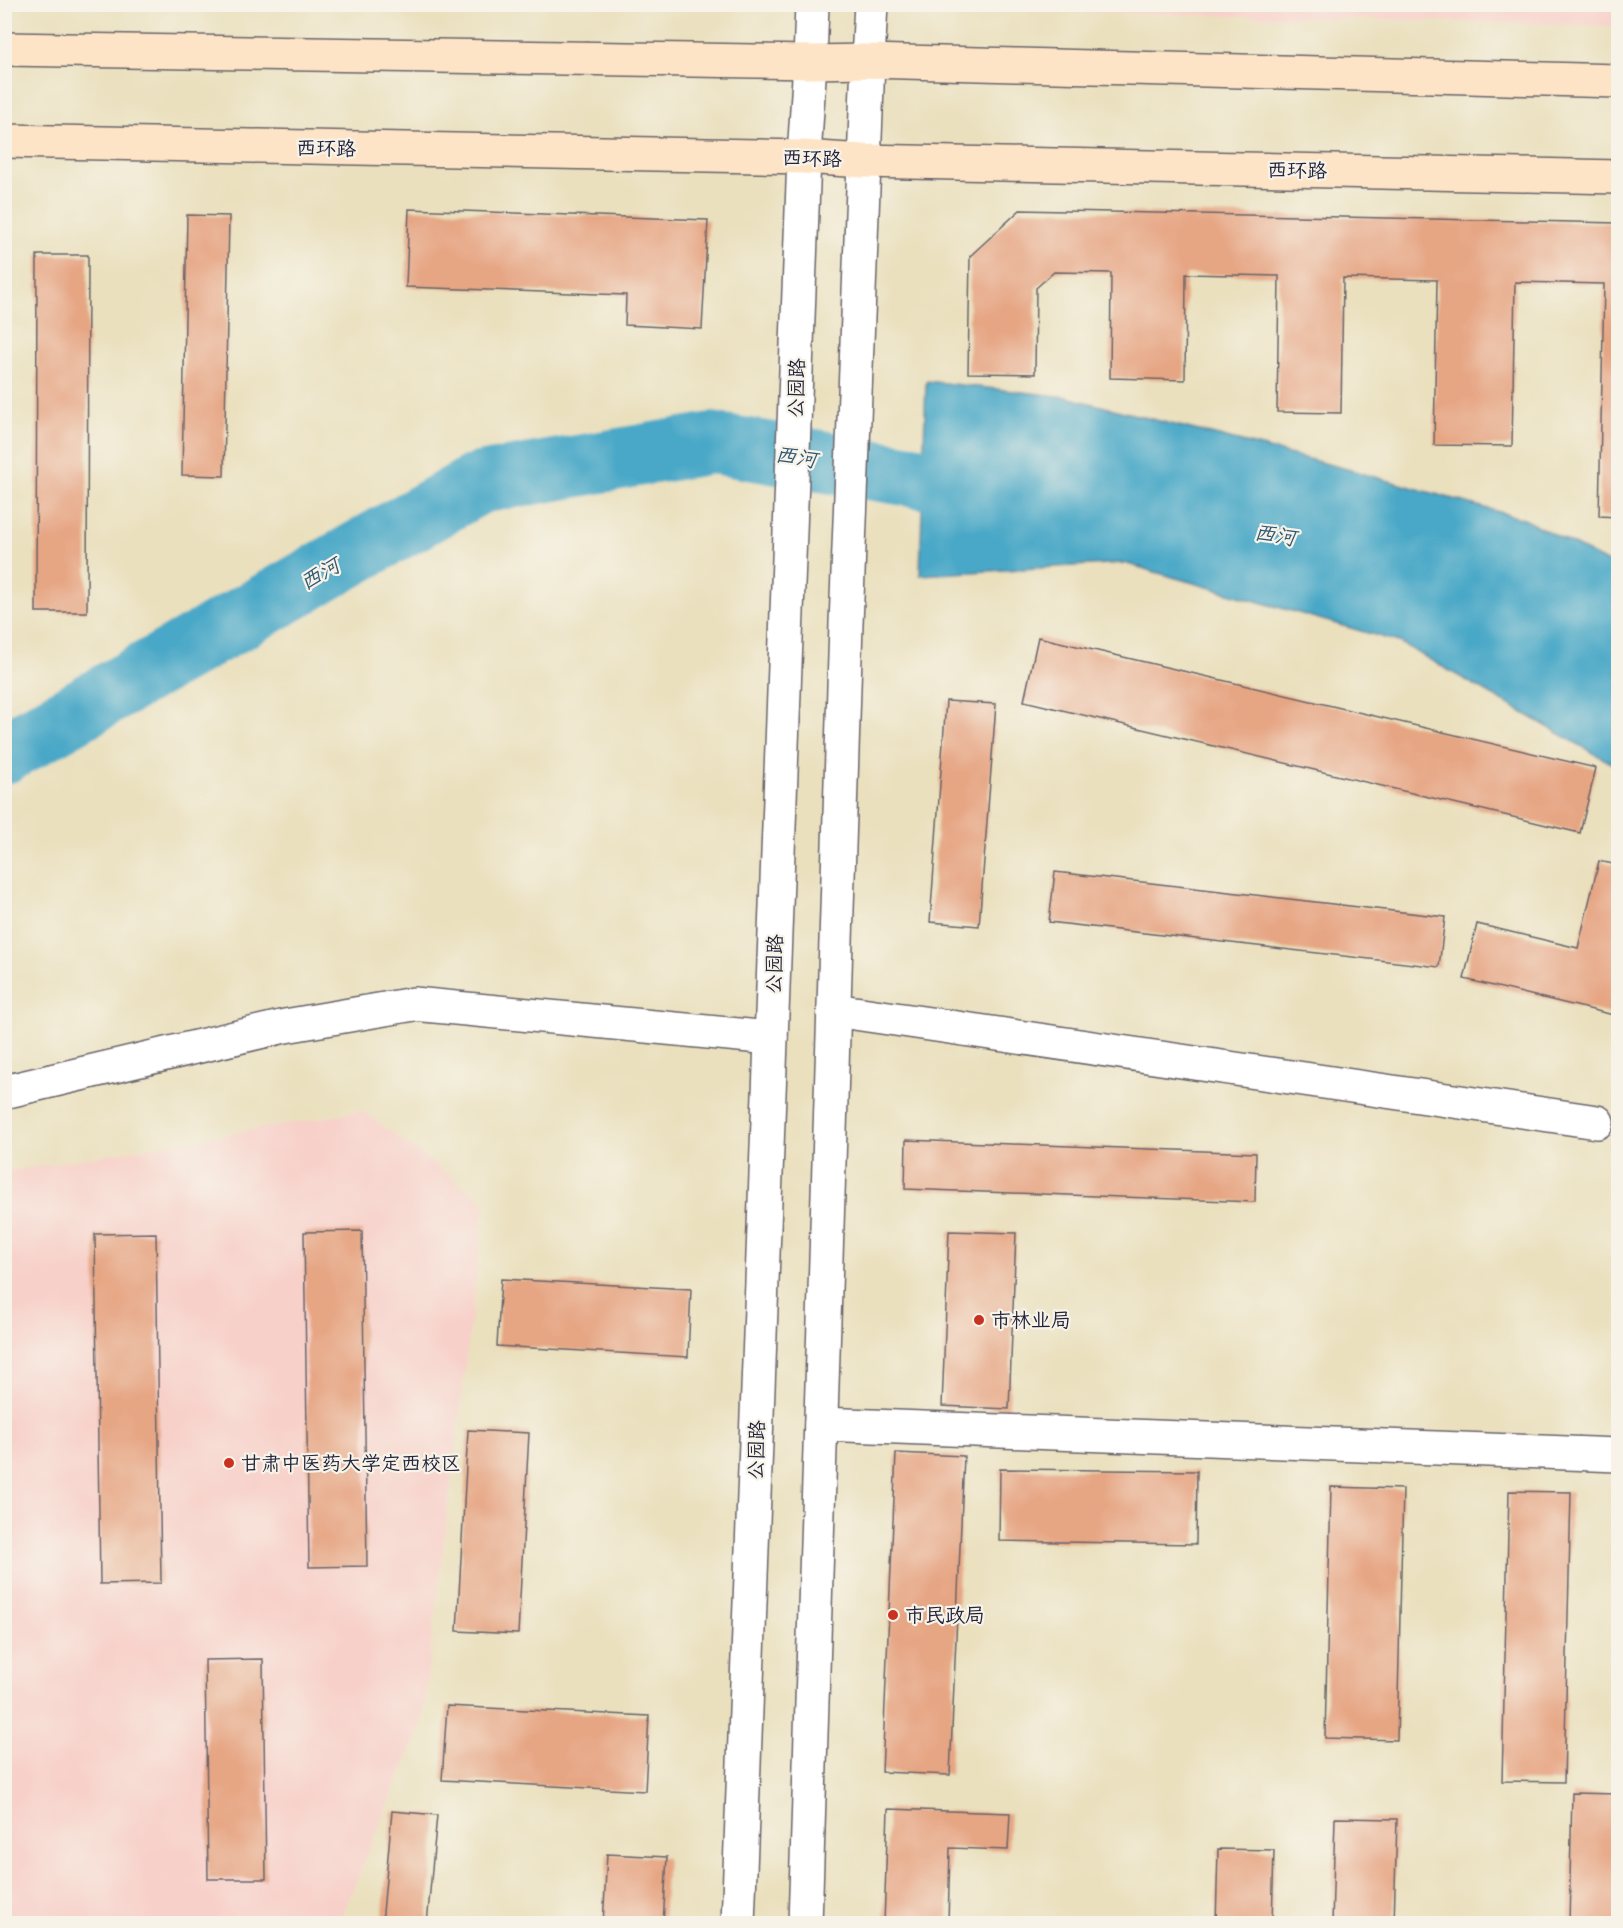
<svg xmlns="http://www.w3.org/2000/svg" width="1623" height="1928" viewBox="0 0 1623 1928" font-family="Mynerve,'LXGW WenKai TC',sans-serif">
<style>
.built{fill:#f7d0c9}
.water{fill:#48a8c7;stroke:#356581;stroke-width:1.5}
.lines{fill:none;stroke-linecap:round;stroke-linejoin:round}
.river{stroke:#48a8c7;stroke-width:62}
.building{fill:#e6a583}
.minor-casing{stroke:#686469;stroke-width:36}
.tertiary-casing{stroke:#686469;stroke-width:36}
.secondary-casing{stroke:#686469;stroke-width:36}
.minor{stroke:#fff;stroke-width:33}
.tertiary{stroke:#fff;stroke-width:33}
.secondary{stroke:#fee4c6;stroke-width:33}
.poi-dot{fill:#c8321e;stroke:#f7f3e8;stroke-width:2}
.labels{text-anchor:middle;stroke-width:4.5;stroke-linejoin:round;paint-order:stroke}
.street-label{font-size:20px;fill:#22223b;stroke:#f7f3e8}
.poi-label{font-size:20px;fill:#22223b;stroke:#f7f3e8;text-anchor:start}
.water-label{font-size:21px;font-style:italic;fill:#315873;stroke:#f7f3e8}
</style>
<rect width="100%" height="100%" fill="#f7f3e8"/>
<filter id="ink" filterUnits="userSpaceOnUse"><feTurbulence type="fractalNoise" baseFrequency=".0167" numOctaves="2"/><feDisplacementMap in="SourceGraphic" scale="12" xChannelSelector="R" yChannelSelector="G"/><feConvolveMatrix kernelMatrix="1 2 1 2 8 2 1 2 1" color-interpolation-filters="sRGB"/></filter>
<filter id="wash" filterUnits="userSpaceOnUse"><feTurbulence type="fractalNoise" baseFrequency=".008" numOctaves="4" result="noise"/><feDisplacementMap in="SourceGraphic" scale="24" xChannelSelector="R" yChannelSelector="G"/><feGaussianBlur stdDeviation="1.35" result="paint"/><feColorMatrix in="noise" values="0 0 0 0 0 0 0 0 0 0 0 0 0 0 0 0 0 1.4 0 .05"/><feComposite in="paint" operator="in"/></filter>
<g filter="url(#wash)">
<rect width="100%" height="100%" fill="#eae0be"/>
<path class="built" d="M1618,4V26L1050,11L1043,5Z
M363,1111L485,1203L422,1722L339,1923L5,1924V1172Z"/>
<path class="water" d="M926,381L1066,397L1347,469L1524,519L1618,568V767L1399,642L1124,563L920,575Z"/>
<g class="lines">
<path class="river" d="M4,753L479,483L712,443L1008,492"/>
</g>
<g id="blocks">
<path class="building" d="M409,209L708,220L702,329L625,325L626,295L406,287Z
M1020,210L1618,223V517L1599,516L1604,284L1515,282L1512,446L1434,445L1437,280L1343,278L1341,413L1277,412L1279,276L1186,274L1185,380L1110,378L1111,273L1054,272L1036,288L1035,374L968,373L970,256Z
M187,215L229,216L224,476L182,475Z
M37,255H88L87,612H36Z
M1038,637L1596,768L1580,833L1024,701Z
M946,701L996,704L979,926L930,922Z
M1599,861L1618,865V1016L1464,979L1477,924L1578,948Z
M1055,872L1445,917L1439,967L1049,922Z
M906,1140L1256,1153L1255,1202L905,1189Z
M362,1231L367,1566L309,1567L304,1232Z
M949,1231L1016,1233L1009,1409L942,1406Z
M156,1233L161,1583L100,1584L95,1234Z
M501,1279L691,1289L688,1357L497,1346Z
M468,1430L529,1433L518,1634L457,1631Z
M896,1453L964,1456L950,1775L882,1772Z
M1000,1469L1197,1471L1196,1544L999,1541Z
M1331,1487L1403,1489L1397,1740L1325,1738Z
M1509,1491L1571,1492L1564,1782L1502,1781Z
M263,1659L266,1879H208L205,1660Z
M447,1706L649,1716L645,1791L442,1780Z
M1572,1793L1618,1794V1924H1569Z
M888,1809L1010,1813L1008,1850L950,1848L948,1924H884Z
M392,1811L437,1815L427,1924H382Z
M1335,1818L1397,1819L1394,1924H1332Z
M1218,1849L1274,1850L1272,1924H1216Z
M607,1854L667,1857L663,1924H603Z"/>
</g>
</g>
<g filter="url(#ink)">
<use href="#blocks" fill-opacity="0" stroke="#686469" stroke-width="1.5"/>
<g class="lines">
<defs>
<path id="minor" d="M868,61L871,4
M810,62L812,4
M834,1010L1597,1122
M4,1092L285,1026L414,1004L771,1038
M821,1424L1618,1455"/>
<path id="tertiary" d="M738,1924L804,157L810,62
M805,1924L846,624L868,61"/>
<path id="secondary" d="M4,49L810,62L868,61L1618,81
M4,141L804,157L863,161L1618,177"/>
</defs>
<use href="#minor" class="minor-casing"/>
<use href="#tertiary" class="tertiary-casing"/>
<use href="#secondary" class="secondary-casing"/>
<use href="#minor" class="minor"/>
<use href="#tertiary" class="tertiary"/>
<use href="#secondary" class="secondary"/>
</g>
</g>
<g class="poi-dot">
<circle cx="979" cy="1320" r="6"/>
<circle cx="229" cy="1463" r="6"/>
<circle cx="893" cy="1615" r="6"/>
</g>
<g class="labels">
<g class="street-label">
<text transform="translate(326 148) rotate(1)" y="7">西环路</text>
<text transform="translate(812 158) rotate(2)" y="7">西环路</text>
<text transform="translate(1297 170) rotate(1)" y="7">西环路</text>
<text transform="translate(796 388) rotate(-88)" y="7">公园路</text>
<text transform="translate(774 964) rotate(-88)" y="7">公园路</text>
<text transform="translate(756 1450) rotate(-88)" y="7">公园路</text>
</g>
<g class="poi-label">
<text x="991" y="1327">市林业局</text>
<text x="241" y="1470">甘肃中医药大学定西校区</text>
<text x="905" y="1622">市民政局</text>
</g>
<g class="water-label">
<text transform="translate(796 457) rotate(9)" y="7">西河</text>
<text transform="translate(1275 535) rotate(9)" y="7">西河</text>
<text transform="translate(320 574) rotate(-30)" y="7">西河</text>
</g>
</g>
<rect width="1623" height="1928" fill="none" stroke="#f7f3e8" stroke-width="24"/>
</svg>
